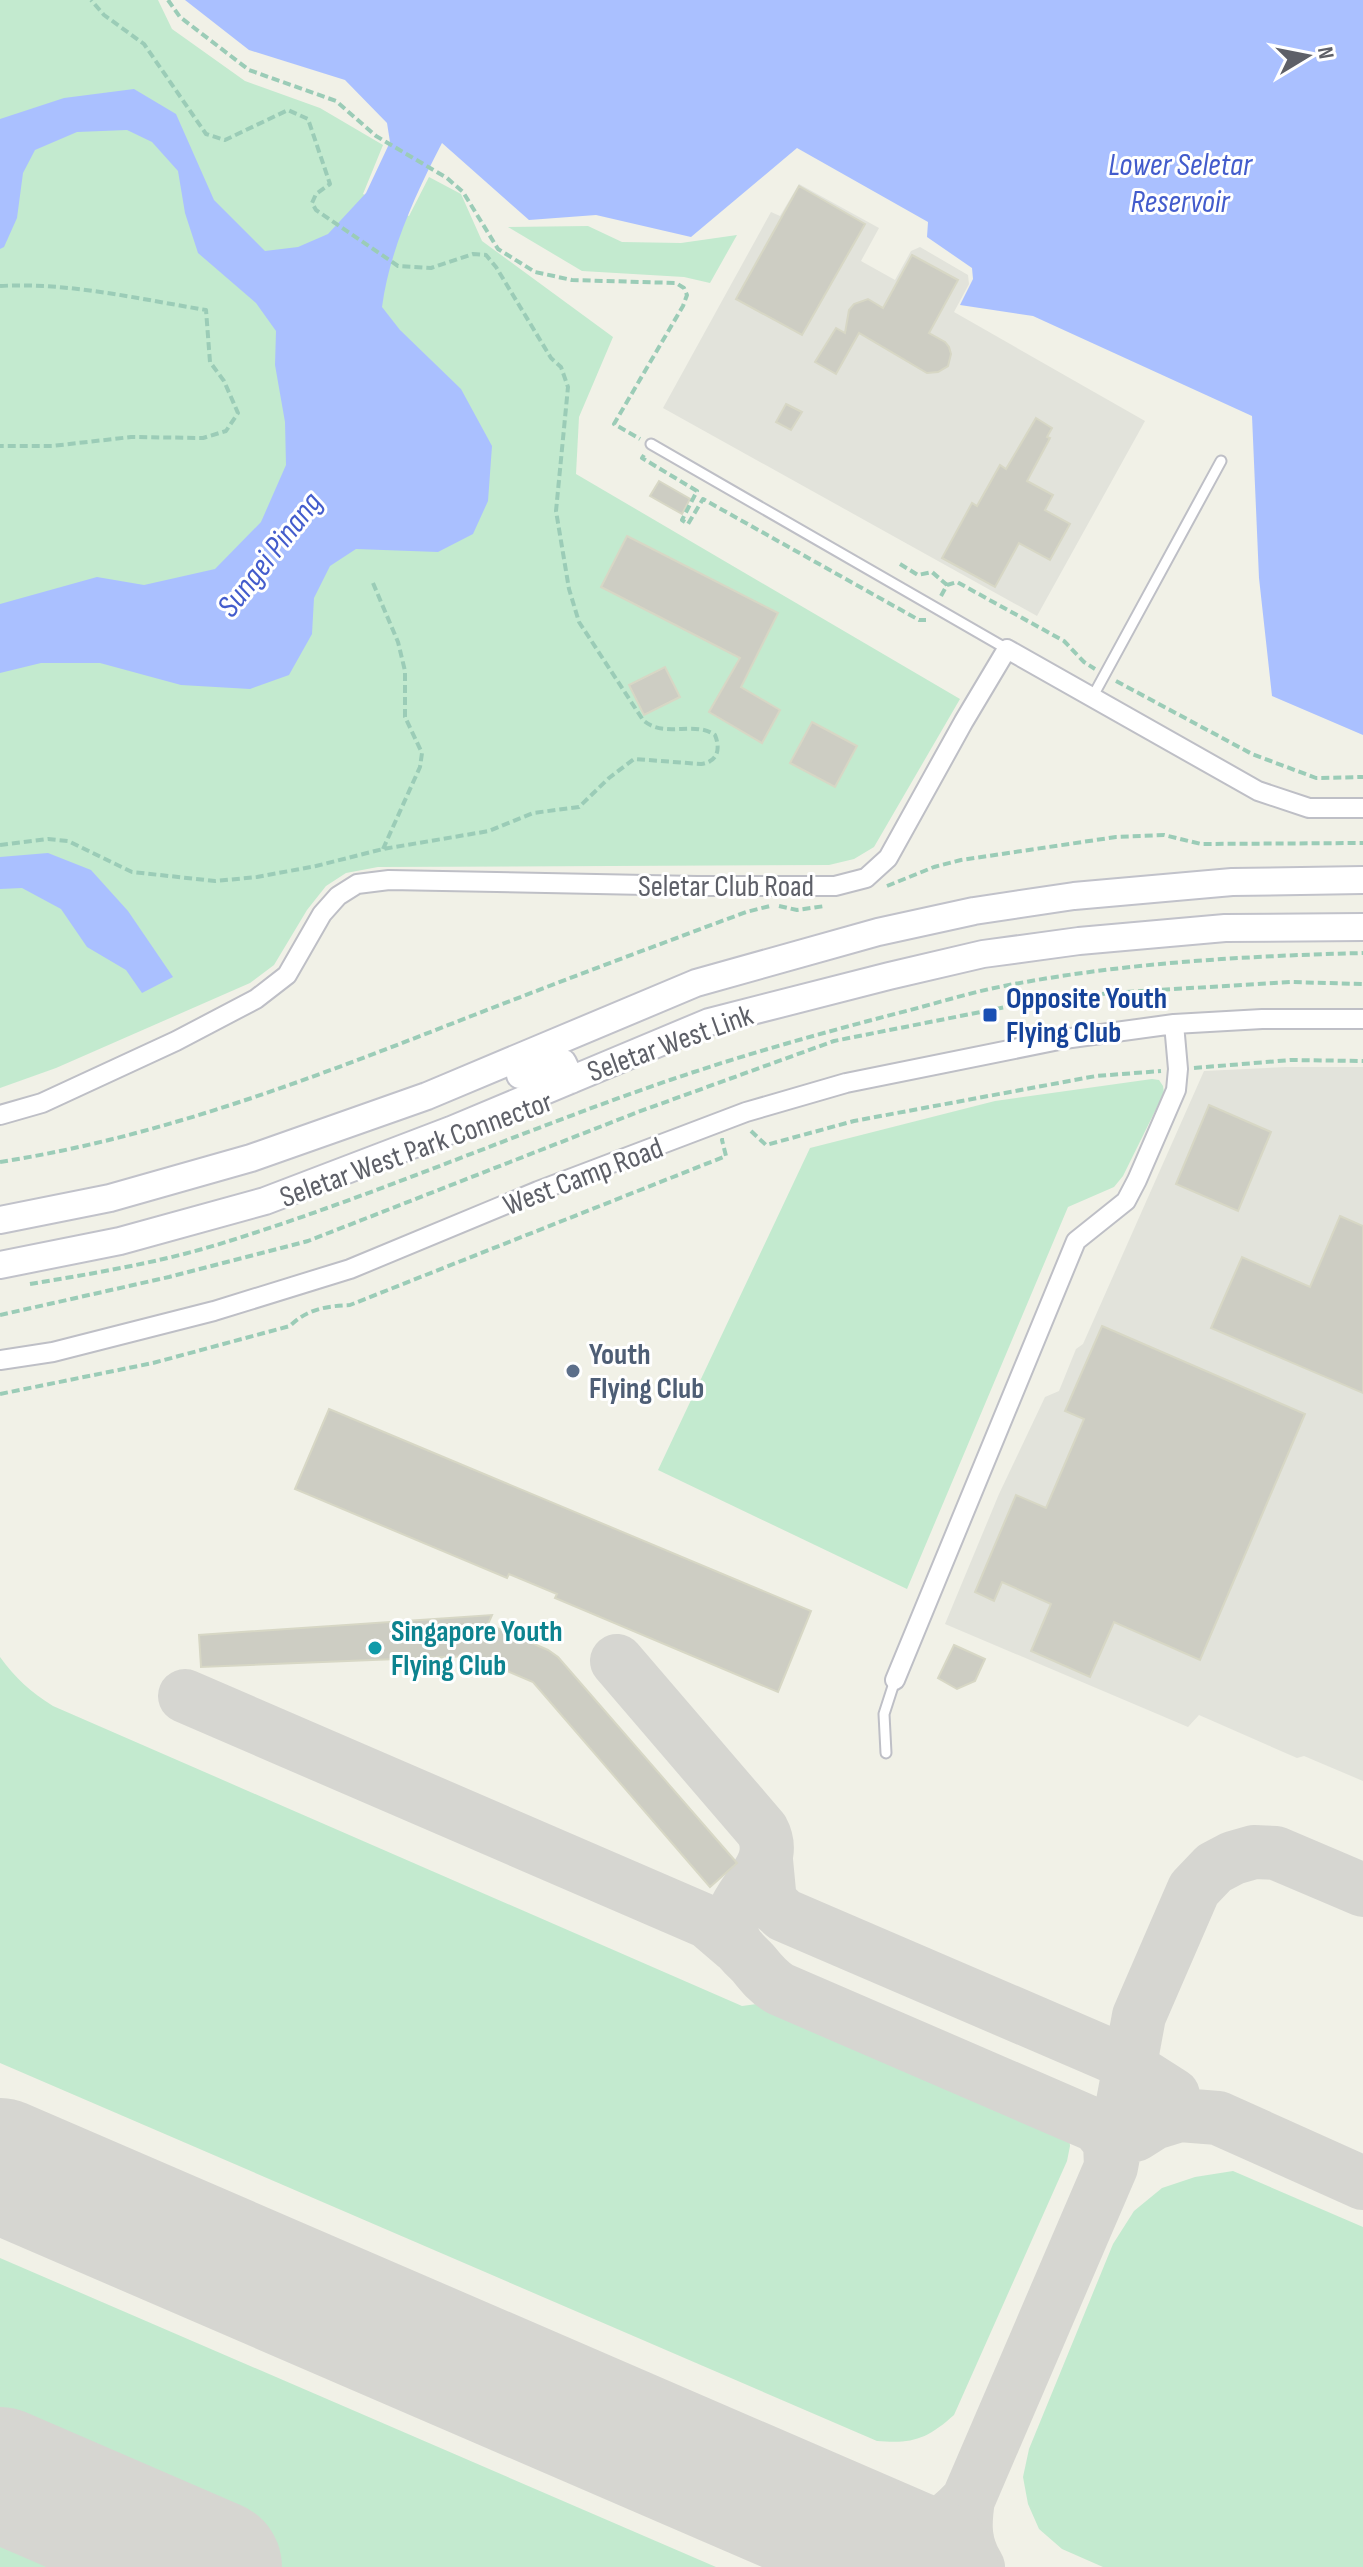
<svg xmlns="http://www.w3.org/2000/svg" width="1363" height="2567" viewBox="0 0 1363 2567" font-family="'Sofia Sans Condensed',sans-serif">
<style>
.industrial{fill:#e2e3db}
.green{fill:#c3eacf}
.water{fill:#aac0ff}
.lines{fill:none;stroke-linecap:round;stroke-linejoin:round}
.taxiway{stroke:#d6d6d1;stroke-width:54}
.runway{stroke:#d6d6d1;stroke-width:134}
.building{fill:#cdcdc3;stroke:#d7d7c5;stroke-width:2}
.service-casing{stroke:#bebfc6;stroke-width:13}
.minor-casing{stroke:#bebfc6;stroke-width:22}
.secondary-casing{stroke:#c1c2ca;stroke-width:30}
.path{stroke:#9bccb7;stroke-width:4;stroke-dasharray:8 4;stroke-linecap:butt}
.service{stroke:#fff;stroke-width:9}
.minor{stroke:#fff;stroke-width:18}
.secondary{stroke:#fff;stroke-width:26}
.transit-dot{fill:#1a4fb4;stroke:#fff;stroke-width:3}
.service-dot{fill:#5c6f8a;stroke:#fff;stroke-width:3}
.culture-dot{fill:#0f9aa8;stroke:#fff;stroke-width:3}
.labels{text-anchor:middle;stroke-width:6;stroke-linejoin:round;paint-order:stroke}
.street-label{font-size:30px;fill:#5e6068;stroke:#fff}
.transit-label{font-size:30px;font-weight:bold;fill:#164399;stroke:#fff;text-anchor:start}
.service-label{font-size:30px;font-weight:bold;fill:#4e5e75;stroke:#fff;text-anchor:start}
.culture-label{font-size:30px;font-weight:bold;fill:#0d838f;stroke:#fff;text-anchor:start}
.water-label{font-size:32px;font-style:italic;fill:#435ccc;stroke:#fff}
</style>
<rect width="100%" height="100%" fill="#f1f1e7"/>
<path class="industrial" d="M799,184L879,228L861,261L895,280L911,251L920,247L968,275L969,284L954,312L1145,421L1037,616L663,408L771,212L780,216Z
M1286,1067H1363V1781L1304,1756L1297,1758L1199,1715L1188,1727L945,1624L999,1494L1045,1397L1059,1391L1076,1349L1083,1344L1204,1071Z"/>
<path class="green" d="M0,0H158L172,29L245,81L320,108L383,145L363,194L409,216L429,177L461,194L482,241L613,337L579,417L576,474L960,699L874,847L854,859L829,865L378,867L346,873L326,886L307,910L274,965L250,983L56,1068L0,1088Z
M588,226L622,242L681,243L737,235L710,283L684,277L582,271L508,227Z
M1152,1079L1159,1080L1163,1086L1164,1093L1123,1176L1114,1187L1068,1207L907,1589L658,1470L810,1148L995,1101Z
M0,1657C15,1678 31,1692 53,1706L742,2006L771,2002L1057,2124L1069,2134L1070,2146L1067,2161L954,2415C927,2439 913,2444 877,2441L0,2063Z
M1233,2171L1363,2227V2567H1103L1062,2549L1039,2529L1028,2504L1023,2477L1029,2449L1113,2244L1134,2211L1162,2188L1195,2177Z
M0,2258L716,2567H0Z"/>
<path class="water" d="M185,0H1363V735L1272,696L1259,578L1252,416L1033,316L960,305L973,279L972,268L927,237L928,222L797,148L691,237L596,215L529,220L442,143C416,193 389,252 382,307L400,330L461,389L492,446L488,501L473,534L438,552L356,549L330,566L314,598L312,634L289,675L250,689L181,685L100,663H41L0,673V604L97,577L144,585L215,569L261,522L286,465L285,422L275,365L276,331L256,303L198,253L185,213L178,171L152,142L127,130L77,132L35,150L23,173L17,218L4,247L0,249V119L64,98L134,89L176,114L214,200L265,251L298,247L328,234L366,193L390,142L387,123L345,80L249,50Z
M48,853L91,870L128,911L173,977L142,993L126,970L87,947L61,909L22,888L0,889V857Z"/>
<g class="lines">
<path class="taxiway" d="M617,1661L762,1830C786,1874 712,1902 736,1944C740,1951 747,1957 753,1963C761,1973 768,1982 780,1989L1097,2126L1110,2142L1111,2167
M185,1696L708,1922L736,1946
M766,1860L770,1902L784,1915L1112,2056L1173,2095
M1135,2135L1154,2123L1180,2115L1218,2118L1363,2183
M876,2544C919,2540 939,2531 968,2500
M978,2567C964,2545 964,2525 968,2500L1111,2167L1139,2016L1194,1889L1214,1868L1233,1858L1254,1852L1276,1853L1363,1890"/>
<path class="runway" d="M0,2165L931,2567
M0,2474L215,2567"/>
</g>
<path class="building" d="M799,186L865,224L802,335L736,299Z
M912,255L958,280L929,333L945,342L949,347L951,354L948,366L938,372L927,373L859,333L836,374L815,362L836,328L845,333L849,310L854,304L868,299L883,308Z
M786,404L802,412L791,430L776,422Z
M1036,418L1052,428L1047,437L1050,438L1027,481L1053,495L1045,510L1070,524L1050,560L1019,543L995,587L942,558L972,503L977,506L1000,465L1006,469Z
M659,481L690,499L682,514L650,496Z
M627,536L778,613L741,687L780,710L762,743L709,712L740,658L601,587Z
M665,667L680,697L644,715L629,685Z
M812,722L857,746L835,787L790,763Z
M1209,1105L1271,1132L1238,1211L1176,1184Z
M1340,1216L1363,1226V1393L1211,1328L1242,1257L1310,1287Z
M1102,1326L1305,1414L1200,1660L1114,1622L1090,1677L1031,1651L1051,1604L1002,1582L994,1601L975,1592L1016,1495L1046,1508L1084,1419L1065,1411Z
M329,1409L811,1611L778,1692L555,1598L557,1594L509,1574L507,1578L295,1489Z
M492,1615L488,1624L548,1650L558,1657L737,1863L710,1887L533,1682L472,1656L201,1667L199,1635Z
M954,1645L985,1659L975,1681L957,1689L938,1678Z"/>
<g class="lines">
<defs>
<path id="service" d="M651,444L1007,649
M1093,696L1221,461
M886,1753L884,1714L895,1680"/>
<path id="minor" d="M0,1115L42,1103L176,1041L256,999L287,975L322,914L338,896L357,884L389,880L697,886H835L866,878L888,858L964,721L1007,649L1258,791L1309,808H1363
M0,1360L53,1352L214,1311L350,1269L538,1191L746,1112L846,1083L1064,1039L1174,1024L1262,1019H1363
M895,1680L1076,1241L1126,1201L1137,1180L1176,1090L1178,1069L1174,1024"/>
<path id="secondary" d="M520,1075L548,1064L563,1063L571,1080
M0,1220L110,1198L251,1158L427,1096L696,983L878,932L974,911L1074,896L1232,882L1363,880
M0,1265L120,1241L265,1201L451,1130L709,1022L889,976L983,954L1079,941L1225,928L1363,927"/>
</defs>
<use href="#service" class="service-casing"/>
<use href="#minor" class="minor-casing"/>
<use href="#secondary" class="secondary-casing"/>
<path class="path" d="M168,0L180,17L249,70L336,101L376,136L447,178L463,192L498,249L535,272L572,280L676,283L684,288L687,295L683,306L614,424L640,439
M0,286C68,282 139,299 206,310L210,362L224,381L238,413L226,431L203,438L131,437L52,446H0
M644,455L642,458L697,491L682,520L688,524L703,499L919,620H926
M900,564L918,575L932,572L947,585
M373,583L398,642L405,671V717L422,753L420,767L383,849
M941,596L947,585L957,582L1064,641L1084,662L1095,669
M1116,681L1252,754L1316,778L1363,777
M0,845L48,839L68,841L132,872L215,881L257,877L316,866L383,849L489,831L533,813L579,807L609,778L634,759L701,764C717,762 721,750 715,735C694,720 664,739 643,720L579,622L569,589L556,511L568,387L561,367L551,358L496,267L486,255L473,254L431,268L398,266L316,210L312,203L316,194L330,184L308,119L288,110L225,140L206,134L144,44L104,15L91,0
M887,886L934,867L961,860L1116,837L1164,835L1201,844L1363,843
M779,906L797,910L825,906
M1194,1068L1291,1060L1363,1061
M751,1131L766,1145L854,1121L1096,1076L1161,1071
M0,1162C166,1136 318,1076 474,1015C564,980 655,946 746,912L770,906
M30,1284C96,1273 163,1262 226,1242C377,1195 521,1131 670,1080C749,1053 829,1031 910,1010C941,1002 972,992 1004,986C1121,963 1244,956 1363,953
M0,1315L169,1277L308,1241L638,1112L834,1041L1021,1004L1110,993L1290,982L1363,984
M0,1394L153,1363L290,1326C307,1309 327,1306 350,1305L726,1156L722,1140H724"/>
<use href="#service" class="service"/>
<use href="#minor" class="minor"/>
<use href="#secondary" class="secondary"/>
</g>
<rect class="transit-dot" x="982" y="1007" width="16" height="16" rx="4"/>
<circle class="service-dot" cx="573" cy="1371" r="8"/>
<circle class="culture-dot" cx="375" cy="1648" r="8"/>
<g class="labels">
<g class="street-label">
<text x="726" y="896">Seletar Club Road</text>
<text transform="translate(670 1043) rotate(-20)" y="10">Seletar West Link</text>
<text transform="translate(416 1149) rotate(-20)" y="10">Seletar West Park Connector</text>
<text transform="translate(583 1176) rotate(-21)" y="10">West Camp Road</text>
</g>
<g class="transit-label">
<text x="1006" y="1008">Opposite Youth<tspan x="1006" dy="34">Flying Club</tspan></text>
</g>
<g class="service-label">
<text x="589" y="1364">Youth<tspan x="589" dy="34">Flying Club</tspan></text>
</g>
<g class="culture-label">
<text x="391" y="1641">Singapore Youth<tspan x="391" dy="34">Flying Club</tspan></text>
</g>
<g class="water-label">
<text x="1180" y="175">Lower Seletar<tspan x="1180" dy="37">Reservoir</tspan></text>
<text transform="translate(269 554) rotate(-52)" y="11">Sungei Pinang</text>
</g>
</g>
<g transform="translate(1307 56) rotate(80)" stroke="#ffffff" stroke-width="6" paint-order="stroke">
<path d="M0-6L14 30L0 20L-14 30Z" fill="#5e6068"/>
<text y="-12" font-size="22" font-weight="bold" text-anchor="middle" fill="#5e6068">N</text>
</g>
</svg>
